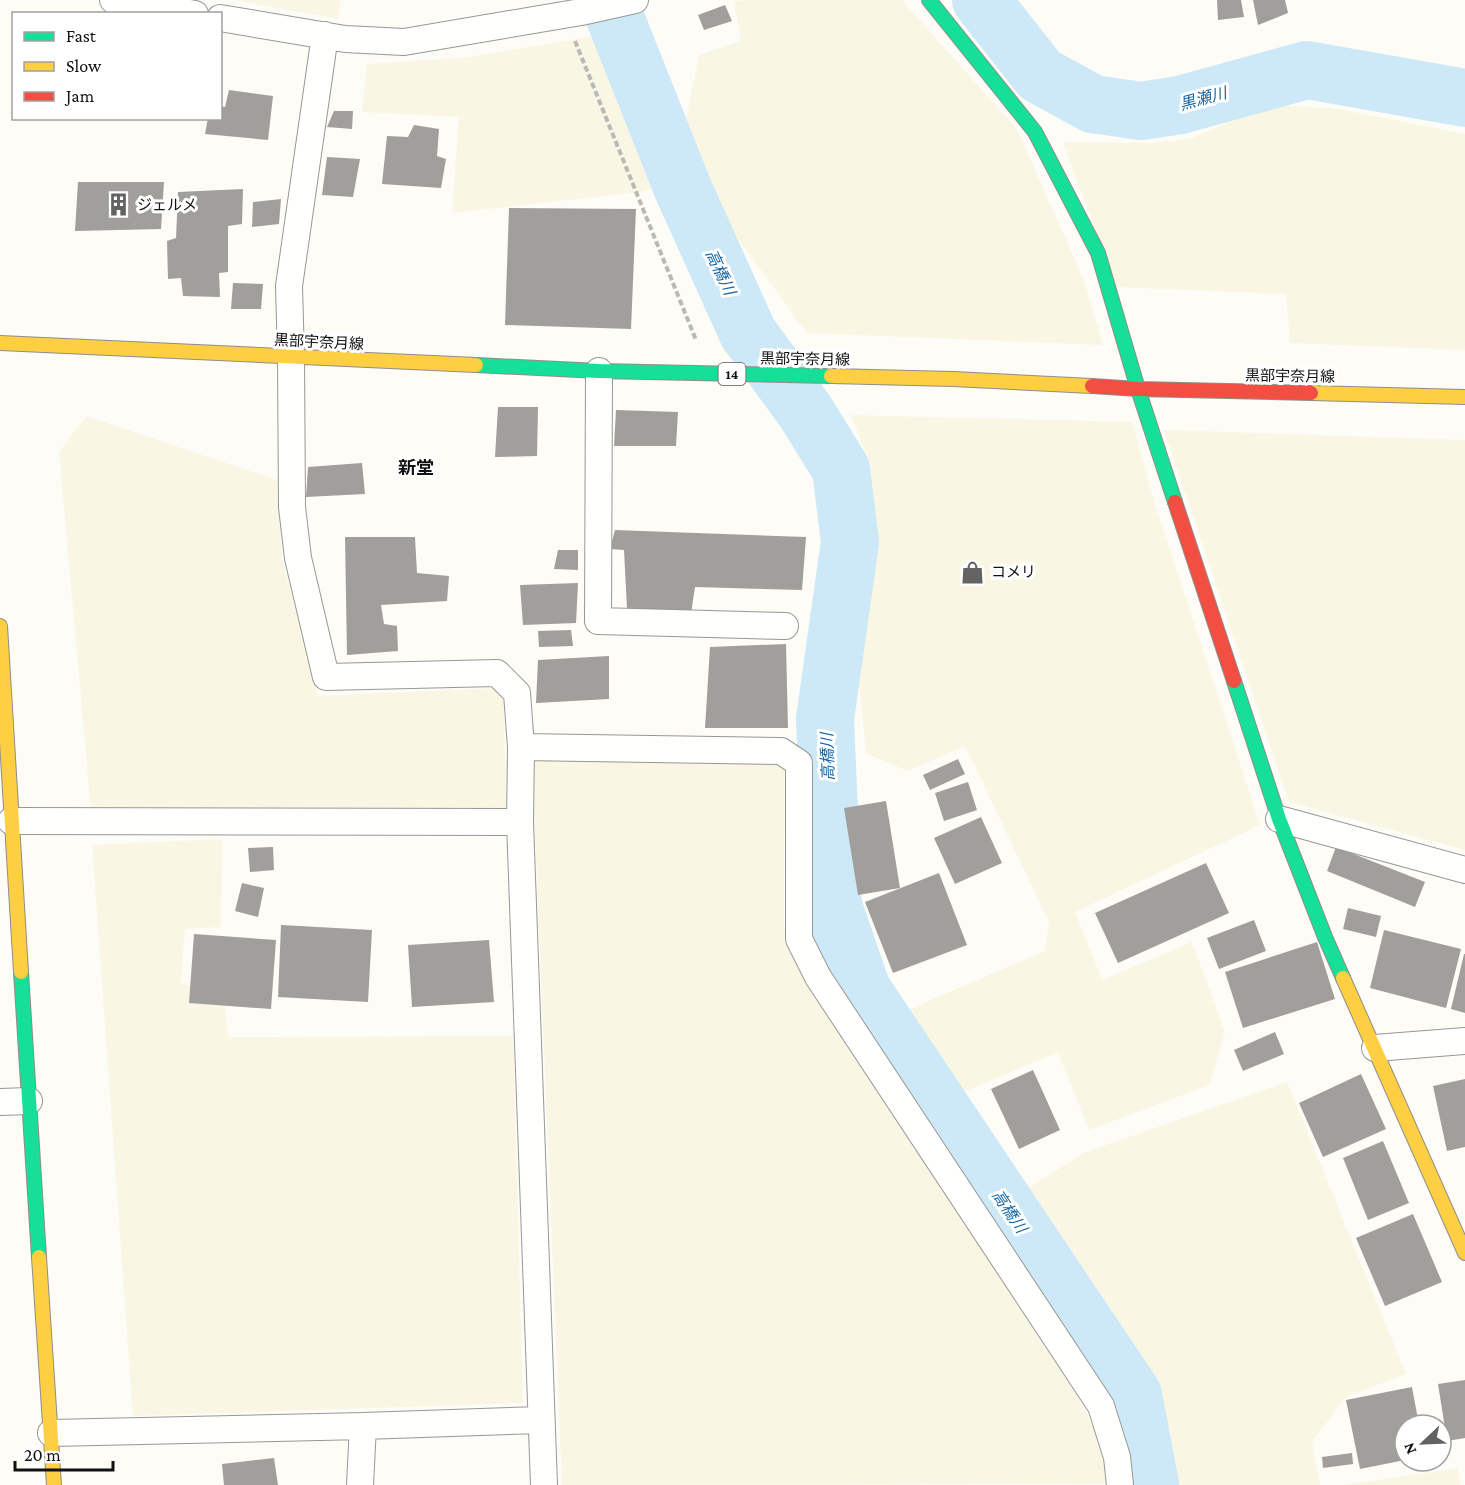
<svg xmlns="http://www.w3.org/2000/svg" width="1465" height="1485" viewBox="0 0 1465 1485" font-family="'Crimson Pro','Noto Sans JP',serif">
<style>
.farmland{fill:#f9f7e4}
.lines{fill:none;stroke-linecap:round;stroke-linejoin:round}
.river{stroke:#cde8f7;stroke-width:58}
.building{fill:#a19f9c}
.street-casing{stroke:#979795;stroke-width:28}
.fast-casing{stroke:#8e8d8b;stroke-width:16}
.slow-casing{stroke:#8e8d8b;stroke-width:16}
.jam-casing{stroke:#8e8d8b;stroke-width:16}
.path{stroke:#b9b9b8;stroke-width:4;stroke-dasharray:6 3;stroke-linecap:butt}
.street{stroke:#fffffe;stroke-width:26}
.fast{stroke:#16e098;stroke-width:14}
.slow{stroke:#ffcf43;stroke-width:14}
.jam{stroke:#f24e42;stroke-width:14}
.labels{text-anchor:middle;stroke-width:6;stroke-linejoin:round;paint-order:stroke}
.shield{fill:#fff;stroke:#585858;stroke-width:1.5}
.shield-label{font-size:14px;font-weight:bold;fill:#111}
.poi-label{font-size:15px;fill:#111;stroke:#fff;text-anchor:start}
.street-label{font-size:15px;fill:#111;stroke:#fff}
.water-label{font-size:16px;font-style:italic;fill:#1768a6;stroke:#fff}
.quarter-label{font-size:18px;font-weight:bold;fill:#111;stroke:#fff}
</style>
<rect width="100%" height="100%" fill="#fdfcf7"/>
<path class="farmland" d="M234,0H341L338,19Z
M744,0H902L1017,129L1083,278L1103,345L807,333L730,228L686,120L699,55L741,41L734,2Z
M606,34L667,184L640,192L452,213L459,117L362,112L367,64L469,57Z
M1269,105L1339,109L1465,134V350L1290,343L1286,294L1116,287L1063,142L1153,143L1190,139Z
M851,415L1132,422L1155,504L1260,825L1075,912L1102,980L1192,942L1225,1032L1209,1085L1089,1130L1058,1052L961,1093L910,1009L1045,951L1049,922L965,746L907,771L866,753L859,683L868,622L875,525L870,464Z
M86,416L277,480L282,559L318,696L494,688L504,698L506,811H91L59,452Z
M1164,430L1465,440V850L1289,802Z
M532,760L785,763L784,923L790,953L1068,1377L1099,1438L1109,1484L562,1485Z
M222,839L221,927L185,929L181,984L223,990L228,1037L513,1036L523,1403L133,1416L92,845Z
M1287,1082L1406,1374L1346,1397L1312,1442L1320,1485H1174L1162,1398L1029,1188L1083,1153Z
M1458,1468L1460,1485H1343Z"/>
<g class="lines">
<path class="river" d="M608,0L683,189L748,333L805,411L841,469L850,542L825,719L833,906L862,990L1133,1395L1150,1485
M981,0L1040,75L1093,104L1141,111L1180,105L1307,70L1465,98"/>
</g>
<path class="building" d="M1217,0H1241L1244,17L1218,20Z
M1253,0H1285L1288,13L1258,25Z
M725,5L732,21L704,30L698,15Z
M229,90L273,96L268,140L205,134L208,118H220V106L225,107Z
M334,111H353L352,129L327,127Z
M414,125L439,129L437,156L446,159L441,188L382,184L387,136L408,137Z
M327,157L360,159L353,197L322,195Z
M78,182H164L161,229L75,231Z
M243,189L242,224L228,226V272L219,273L220,297L183,296L181,278L168,279L167,241L176,238L178,192Z
M281,199L279,224L252,227L253,202Z
M509,208L636,209L631,329L505,325Z
M233,283L263,284L261,309H231Z
M498,407H538L537,456L495,457Z
M616,410L678,412L676,446H614Z
M362,463L365,494L306,497L308,467Z
M615,530L806,537L802,590L695,587L691,614L627,609L624,550L610,549Z
M345,537H415L417,573L449,576L447,601L381,605L384,624L397,626L398,651L347,655Z
M558,550H578V570L554,569Z
M578,583L576,623L523,625L520,585Z
M571,630L573,646L539,647L538,631Z
M786,644L788,728H705L710,647Z
M609,656V699L536,703L538,660Z
M958,759L965,774L930,790L923,775Z
M968,782L977,810L944,821L935,793Z
M886,801L900,888L858,895L844,808Z
M981,817L1002,863L955,884L934,838Z
M273,847L274,870L250,872L248,848Z
M1336,847L1425,882L1415,907L1327,871Z
M1206,863L1229,913L1118,963L1095,913Z
M939,873L967,945L893,973L865,902Z
M242,883L264,888L258,917L235,911Z
M1348,908L1381,916L1376,937L1343,929Z
M1254,920L1266,951L1219,969L1207,938Z
M281,925L372,930L368,1002L278,997Z
M1384,930L1461,949L1446,1008L1370,988Z
M194,934L276,940L271,1009L189,1003Z
M489,940L494,1002L412,1007L408,945Z
M1317,942L1335,999L1243,1028L1225,972Z
M1464,954H1465V1013L1451,1009Z
M1275,1032L1284,1054L1243,1071L1234,1050Z
M1033,1070L1060,1130L1019,1149L991,1089Z
M1361,1074L1386,1129L1323,1157L1299,1103Z
M1465,1079V1147L1447,1151L1433,1086Z
M1383,1141L1409,1203L1368,1220L1343,1158Z
M1413,1214L1442,1282L1385,1306L1356,1238Z
M1465,1380V1438L1447,1441L1438,1384Z
M1412,1387L1419,1425H1405V1460L1360,1469L1346,1400Z
M1352,1453L1353,1464L1323,1468L1322,1457Z
M274,1458L278,1485H224L222,1464Z"/>
<g class="lines">
<defs>
<path id="street" d="M113,0L195,14
M220,18L345,39L404,42L581,12L635,0
M325,35L289,286L291,357L292,507L298,558L326,677L497,673L517,693L521,747
M599,371L598,621L785,626
M1279,819L1465,870
M11,821L520,822L544,1485
M520,822L521,747L781,751L799,763V939L818,977L1101,1406L1117,1457L1120,1485
M1375,1048L1465,1041
M0,1102L29,1101
M51,1433L363,1426
M360,1485L363,1426L541,1420"/>
<path id="fast" d="M929,0L1035,132L1098,253L1138,389L1175,502
M476,365L599,371L831,376
M1234,681L1279,819L1325,937L1343,978
M21,972L39,1257"/>
<path id="slow" d="M0,343L476,365
M831,376L953,379L1092,386
M1311,393L1465,397
M0,626L21,972
M1343,978L1465,1253
M39,1257L54,1485"/>
<path id="jam" d="M1092,386L1138,389L1311,393
M1175,502L1234,681"/>
</defs>
<use href="#street" class="street-casing"/>
<use href="#fast" class="fast-casing"/>
<use href="#slow" class="slow-casing"/>
<use href="#jam" class="jam-casing"/>
<path class="path" d="M575,41L696,340"/>
<use href="#street" class="street"/>
<use href="#fast" class="fast"/>
<use href="#slow" class="slow"/>
<use href="#jam" class="jam"/>
</g>
<defs>
<symbol id="building-bare" viewBox="-9 -9 18 18"><path d="M-4-6H4V6H1V3H-1V6H-4ZM-2.5-4.3h1.7v1.8h-1.7ZM.8-4.3h1.7v1.8H.8ZM-2.5-1h1.7V.8h-1.7ZM.8-1h1.7V.8H.8Z" fill="#646362" stroke="#fff" stroke-width="2.5" paint-order="stroke"/></symbol>
<symbol id="shop-bare" viewBox="-9 -9 18 18"><path d="M-5-2.5h2.3a2.7 3.5 0 0 1 5.4 0H5L5.5 6h-11ZM-1.5-2.5h3a1.5 2.3 0 0 0-3 0Z" fill="#646362" stroke="#fff" stroke-width="2.5" paint-order="stroke"/></symbol>
</defs>
<g fill-rule="evenodd">
<use href="#building-bare" x="102" y="188" width="33" height="33"/>
<use href="#shop-bare" x="956" y="556" width="33" height="33"/>
</g>
<g class="labels">
<rect class="shield" x="718.5" y="363" width="27" height="22" rx="4.5"/>
<g class="shield-label">
<text x="732" y="379">14</text>
</g>
<g class="poi-label">
<text x="137" y="210">ジェルメ</text>
<text x="991" y="577">コメリ</text>
</g>
<g class="street-label">
<text transform="translate(319 342) rotate(3)" y="5">黒部宇奈月線</text>
<text transform="translate(805 359) rotate(1)" y="5">黒部宇奈月線</text>
<text transform="translate(1290 376) rotate(1)" y="5">黒部宇奈月線</text>
</g>
<g class="water-label">
<text transform="translate(1203 98) rotate(-15)" y="6">黒瀬川</text>
<text transform="translate(721 272) rotate(65)" y="6">高橋川</text>
<text transform="translate(827 757) rotate(-92)" y="6">高橋川</text>
<text transform="translate(1010 1211) rotate(56)" y="6">高橋川</text>
</g>
<g class="quarter-label">
<text x="416" y="474">新堂</text>
</g>
</g>
<rect x="12" y="12" width="210" height="108" fill="#ffffff" stroke="#a0a0a0" stroke-width="1.5"/>
<rect x="24" y="32" width="30" height="9" fill="#16e098" stroke="#a0a0a0" stroke-width="1.5"/>
<text x="66" y="42" font-size="18" fill="#111111">Fast</text>
<rect x="24" y="62" width="30" height="9" fill="#ffcf43" stroke="#a0a0a0" stroke-width="1.5"/>
<text x="66" y="72" font-size="18" fill="#111111">Slow</text>
<rect x="24" y="92" width="30" height="9" fill="#f24e42" stroke="#a0a0a0" stroke-width="1.5"/>
<text x="66" y="102" font-size="18" fill="#111111">Jam</text>
<g transform="translate(1423 1443) rotate(247)"><circle r="28" fill="#ffffff" stroke="#a0a0a0" stroke-width="1.5"/>
<path d="M0-4.5L10 22L0 15L-10 22Z" fill="#646362"/>
<text y="-9" font-size="16" font-weight="bold" text-anchor="middle" fill="#111111">N</text>
</g>
<path d="M15 1461v9h98v-9" fill="none" stroke="#111111" stroke-width="3"/>
<text x="24" y="1461" font-size="18" fill="#111111" stroke="#ffffff" stroke-width="4.5" paint-order="stroke">20 m</text>
</svg>
